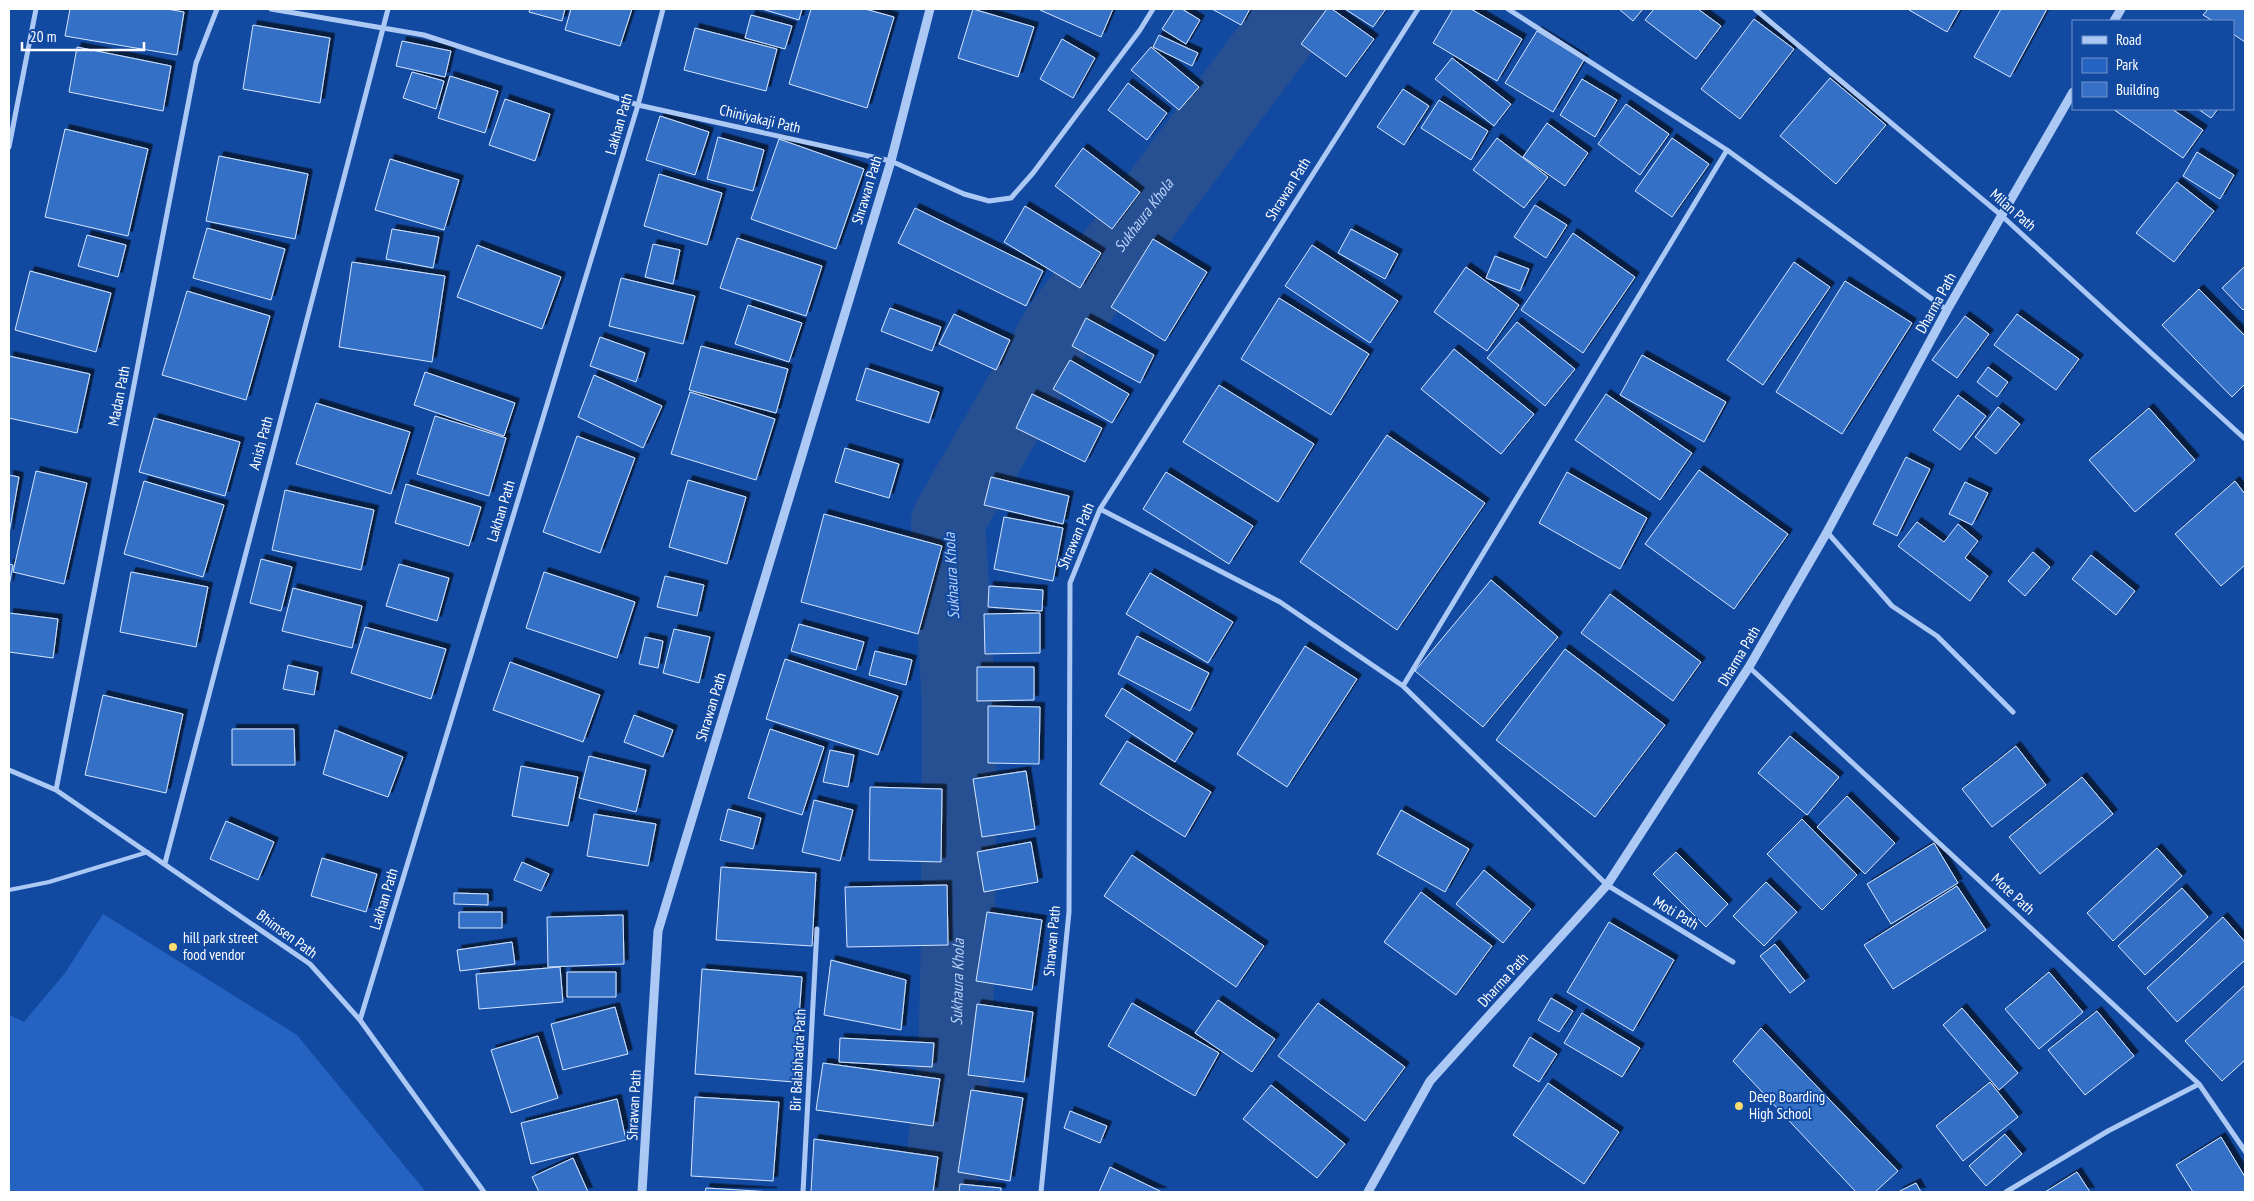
<svg xmlns="http://www.w3.org/2000/svg" width="2254" height="1201" viewBox="0 0 2254 1201" font-family="'PT Sans Narrow',sans-serif">
<style>
.green{fill:#2463c1}
.lines{fill:none;stroke-linecap:round;stroke-linejoin:round}
.river{stroke:#275092;stroke-width:74}
.building{fill:#3670c7;stroke:#d5e6fe;filter:url(#shadow)}
.service{stroke:#acc9f5;stroke-width:4}
.minor{stroke:#acc9f5;stroke-width:5}
.tertiary{stroke:#acc9f5;stroke-width:9}
.poi-dot{fill:#ffdc70;stroke:#124aa2;stroke-width:2}
.labels{text-anchor:middle;stroke-width:4;stroke-linejoin:round;paint-order:stroke}
.street-label{font-size:15px;fill:#fff;stroke:#124aa2}
.poi-label{font-size:15px;fill:#fff;stroke:#124aa2;text-anchor:start}
.water-label{font-size:16px;font-style:italic;fill:#b9d4fb;stroke:#124aa2}
</style>
<defs>
<filter id="shadow"><feDropShadow dx="4.5" dy="-4.5" stdDeviation="0" flood-color="#0009"/></filter>
</defs>
<rect width="100%" height="100%" fill="#124aa2"/>
<path class="green" d="M103,914L297,1035L426,1192H9V1015L24,1022L65,973Z"/>
<g class="lines">
<path class="river" id="s1" d="M939,1192L955,1062L958,940L959,704L948,521L1060,326L1298,9"/>
</g>
<path class="building" d="M70,9H167L184,12L177,55L65,36Z
M530,9H565L562,21L529,12Z
M571,9H632L620,46L565,30Z
M762,9H802L799,20Z
M811,9H865L894,17L867,108L789,84Z
M973,9L1034,27L1018,77L958,58Z
M1041,9H1113L1101,37L1040,10Z
M1175,9H1182L1200,20L1186,44L1162,29Z
M1212,9H1250L1241,25Z
M1327,9H1332L1374,39L1346,77L1301,44Z
M1345,9H1386L1373,27Z
M1453,9H1471L1522,39L1497,81L1433,43Z
M1619,9H1643L1633,21Z
M1654,9H1698L1721,26L1696,59L1645,20Z
M1910,9H1960L1947,32L1909,10Z
M2001,9H2047L2010,77L1974,57Z
M2208,9H2245V42L2233,34V21H2213L2203,15Z
M751,15L792,26L785,49L745,38Z
M1754,19L1794,49L1740,119L1701,89Z
M253,25L330,38L320,103L243,89Z
M695,28L777,49L766,91L684,70Z
M1537,31L1584,60L1553,112L1505,83Z
M1159,35L1198,53L1192,66L1153,47Z
M1062,39L1095,58L1073,98L1040,79Z
M402,41L451,51L445,77L396,66Z
M77,47L171,66L163,111L69,92Z
M1151,47L1199,87L1179,110L1131,70Z
M1452,58L1511,104L1494,126L1435,79Z
M412,72L444,81L436,109L403,98Z
M450,76L498,91L485,133L438,118Z
M1830,78L1886,125L1836,184L1780,136Z
M1582,79L1617,100L1595,137L1560,115Z
M1128,83L1167,113L1147,140L1108,110Z
M1403,89L1429,106L1404,145L1377,127Z
M505,99L550,114L535,161L489,145Z
M1439,100L1488,131L1471,160L1421,128Z
M1626,104L1669,134L1640,175L1598,144Z
M2113,109H2172L2203,130L2183,158Z
M2198,109H2218L2211,118Z
M660,116L709,132L695,175L646,160Z
M1547,123L1588,153L1565,186L1523,157Z
M65,129L148,149L128,236L45,217Z
M718,137L764,150L753,191L707,179Z
M1497,138L1548,177L1524,208L1473,170Z
M1672,138L1709,164L1672,217L1635,191Z
M779,139L864,169L836,249L751,219Z
M1083,148L1140,192L1112,229L1055,186Z
M2197,152L2234,175L2220,199L2183,176Z
M219,156L308,174L295,239L206,221Z
M390,159L459,180L444,230L375,210Z
M659,174L722,193L707,245L644,226Z
M2177,182L2214,211L2174,262L2136,233Z
M1535,205L1567,225L1546,258L1514,237Z
M1025,206L1101,253L1080,288L1004,242Z
M915,208L1043,271L1026,306L898,243Z
M207,228L285,249L271,300L193,278Z
M392,229L439,237L433,268L386,259Z
M1351,229L1398,254L1385,279L1338,253Z
M1573,233L1635,277L1583,353L1521,310Z
M87,235L126,245L118,277L78,266Z
M737,238L822,266L806,316L720,288Z
M1153,239L1207,272L1165,341L1111,307Z
M653,244L680,250L673,284L645,277Z
M477,245L561,277L542,329L457,297Z
M1312,245L1398,301L1370,343L1285,286Z
M1495,256L1529,269L1520,291L1486,278Z
M352,262L445,276L432,362L339,347Z
M1794,262L1830,287L1763,385L1727,360Z
M2245,266V308L2243,310L2222,288Z
M1466,267L1519,305L1487,351L1434,312Z
M30,271L111,293L96,352L15,330Z
M621,278L695,296L683,344L609,326Z
M1845,281L1912,323L1842,434L1776,392Z
M2199,289L2245,336V384L2232,397L2162,325Z
M187,291L270,316L246,400L162,375Z
M1279,298L1369,354L1331,415L1241,359Z
M748,305L802,323L789,362L735,344Z
M890,308L941,327L932,351L881,331Z
M954,314L1010,340L996,370L939,344Z
M2017,314L2079,359L2056,390L1994,345Z
M1965,316L1989,334L1957,378L1932,360Z
M1086,318L1154,355L1140,383L1072,346Z
M1517,322L1575,369L1545,406L1487,358Z
M600,337L645,353L636,382L590,366Z
M701,346L788,369L776,413L689,390Z
M1454,349L1534,414L1501,454L1421,389Z
M1642,355L1726,402L1704,442L1620,395Z
M9,356L90,374L77,433L9,418Z
M1070,360L1129,394L1112,423L1053,389Z
M1988,367L2008,382L1997,397L1977,382Z
M866,368L939,392L929,423L856,400Z
M425,372L515,403L504,436L414,405Z
M594,375L662,406L643,448L578,417Z
M1219,385L1314,444L1278,502L1183,442Z
M690,392L775,419L756,480L671,454Z
M1032,394L1102,428L1085,462L1016,428Z
M1606,394L1692,453L1660,500L1575,440Z
M1958,395L1986,416L1960,450L1933,430Z
M316,403L410,432L391,494L296,464Z
M1998,407L2020,424L1996,454L1975,437Z
M2149,408L2195,460L2135,512L2089,460Z
M435,416L506,438L489,496L417,474Z
M154,418L240,442L225,496L139,472Z
M1387,435L1485,503L1397,630L1300,562Z
M577,436L635,458L600,553L543,532Z
M845,448L899,464L889,498L835,482Z
M1906,457L1930,469L1897,536L1873,524Z
M1699,470L1788,534L1734,609L1645,544Z
M36,471L87,483L64,584L13,572Z
M1166,472L1253,526L1229,564L1143,509Z
M1567,472L1647,518L1620,569L1539,523Z
M9,475L19,477L9,534Z
M991,477L1069,496L1063,524L984,505Z
M688,480L746,497L727,564L669,547Z
M144,481L224,505L203,577L124,554Z
M2235,481L2245,494V565L2221,586L2175,534Z
M1965,482L1988,493L1972,525L1949,514Z
M406,484L481,507L469,546L395,523Z
M285,490L374,510L361,570L272,550Z
M824,514L942,546L918,634L801,602Z
M1004,517L1063,528L1053,581L994,569Z
M1917,522L1944,542L1958,524L1978,541L1965,558L1988,576L1970,601L1898,546Z
M2033,552L2050,567L2025,596L2008,581Z
M2091,555L2135,591L2116,615L2072,579Z
M261,559L292,567L281,611L250,603Z
M9,564L13,565L9,586Z
M399,564L449,578L437,621L386,606Z
M131,572L208,587L196,647L120,632Z
M544,572L635,602L617,658L526,628Z
M1150,573L1233,622L1208,663L1126,614Z
M665,576L704,585L697,616L657,607Z
M1491,580L1558,637L1483,727L1415,671Z
M989,586L1043,590L1042,611L988,607Z
M293,588L362,606L352,648L282,631Z
M1610,594L1701,662L1673,701L1581,633Z
M9,613L58,619L53,658L9,652Z
M1040,613V653L985,654L984,614Z
M799,624L864,642L856,670L791,651Z
M365,627L446,649L431,699L351,673Z
M674,629L710,637L699,683L663,673Z
M1137,636L1209,673L1190,711L1118,674Z
M645,637L663,641L658,668L639,664Z
M1305,646L1357,679L1287,787L1237,754Z
M1565,649L1665,725L1595,817L1496,740Z
M875,651L912,660L906,685L869,675Z
M785,659L898,696L878,755L766,719Z
M510,662L600,695L583,742L493,710Z
M288,665L318,672L314,695L283,689Z
M977,667H1034V700L977,701Z
M1122,688L1193,733L1175,762L1105,716Z
M103,695L183,714L166,793L85,775Z
M988,706L1040,707L1039,764L988,763Z
M634,715L673,730L663,757L624,742Z
M232,729H294L295,765H232Z
M770,729L824,747L802,815L748,798Z
M335,730L403,757L388,797L323,774Z
M1790,736L1839,777L1807,815L1758,773Z
M1127,741L1211,792L1185,837L1100,784Z
M2016,746L2046,785L1992,827L1962,789Z
M830,750L854,755L848,787L823,782Z
M589,756L646,770L636,812L579,798Z
M521,766L578,777L568,826L512,816Z
M1026,771L1035,829L982,837L973,779Z
M2082,777L2113,814L2040,874L2009,837Z
M870,787L942,789L941,862L869,860Z
M1847,796L1895,843L1865,874L1817,827Z
M814,800L853,810L840,861L802,852Z
M728,809L761,818L753,849L720,840Z
M1401,810L1469,849L1445,892L1377,854Z
M594,814L656,824L648,866L587,856Z
M1802,819L1857,875L1822,910L1767,854Z
M226,821L274,842L258,880L210,859Z
M1031,842L1038,882L984,892L977,852Z
M1934,843L1958,883L1891,924L1867,884Z
M2157,848L2182,876L2113,941L2087,913Z
M1676,852L1728,904L1706,927L1653,874Z
M1132,855L1264,946L1236,987L1104,896Z
M322,858L377,874L366,912L311,896Z
M522,862L549,874L541,891L514,880Z
M721,867L816,873L812,946L716,940Z
M1484,870L1531,909L1503,943L1456,904Z
M1766,882L1797,912L1764,946L1733,916Z
M947,885L948,945L847,947L845,887Z
M1957,886L1986,930L1893,989L1864,945Z
M2182,888L2208,917L2145,975L2118,946Z
M1421,892L1492,946L1456,995L1384,942Z
M454,893L488,894V905L454,904Z
M459,912H502V928H459Z
M987,912L1042,920L1032,990L976,981Z
M623,915L624,964L548,967L547,917Z
M2223,917L2245,942V960L2177,1022L2147,988Z
M1609,922L1674,960L1633,1031L1567,992Z
M512,942L515,964L460,971L457,950Z
M1775,944L1805,981L1790,993L1760,956Z
M831,960L906,980L901,1030L824,1015Z
M560,967L563,1002L479,1009L476,974Z
M702,969L802,977L794,1082L695,1074Z
M567,972H616V997H567Z
M2049,972L2083,1012L2039,1049L2005,1009Z
M2245,985V1060L2222,1081L2185,1041Z
M1551,998L1573,1011L1559,1032L1538,1020Z
M1218,1000L1275,1039L1252,1072L1195,1033Z
M1132,1003L1219,1053L1195,1096L1108,1046Z
M1318,1003L1405,1067L1365,1121L1278,1056Z
M977,1004L1033,1012L1024,1082L968,1075Z
M615,1007L628,1054L563,1070L551,1024Z
M1962,1008L2018,1073L1999,1090L1943,1025Z
M2097,1011L2134,1056L2085,1095L2048,1050Z
M1582,1013L1640,1048L1622,1077L1564,1043Z
M1761,1028L1898,1171L1875,1192H1856L1733,1061Z
M538,1036L558,1098L511,1113L491,1050Z
M1530,1037L1557,1054L1539,1082L1513,1066Z
M840,1038L934,1043L932,1067L839,1062Z
M823,1063L940,1079L933,1126L816,1110Z
M1990,1082L2018,1117L1963,1161L1936,1126Z
M1548,1083L1619,1132L1584,1184L1513,1135Z
M1271,1085L1345,1144L1317,1178L1243,1119Z
M971,1090L1023,1098L1010,1181L958,1172Z
M695,1097L779,1102L773,1181L691,1176Z
M617,1099L626,1140L531,1164L521,1123Z
M1070,1111L1107,1126L1100,1143L1064,1128Z
M2005,1134L2022,1154L1986,1186L1969,1166Z
M2221,1137L2245,1177V1192H2193L2176,1165Z
M814,1139L938,1157L933,1192H811Z
M573,1158L588,1192H539L532,1177Z
M1110,1167L1162,1192H1099Z
M2077,1172L2090,1192H2045Z
M1916,1183L1921,1192H1898Z
M960,1184L1001,1188V1192H959Z
M706,1188L773,1192H705Z"/>
<g class="lines">
<path class="service" d="M9,890L49,882L148,852"/>
<path class="minor" d="M271,9L424,35L638,105L891,161L964,194L989,201L1011,198L1033,173L1140,30L1153,9
M1508,9L1727,150L1947,310
M1755,9L2001,215L2245,439
M9,147L36,9
M1100,509L1280,602L1403,686L1607,885L1733,962
M1827,532L1892,606L1937,636L2013,712
M1749,667L2199,1084L2245,1151
M1403,686L1727,150
M9,770L56,790L310,964L360,1020L484,1192
M56,790L196,63L217,9
M165,863L388,9
M360,1020L638,105L663,9
M803,1192L817,929
M1041,1192L1069,912L1070,583L1100,509L1418,9
M2006,1192L2108,1131L2199,1084"/>
<path class="tertiary" d="M2114,21L2121,9
M642,1192L658,931L891,161L930,9
M1368,1192L1430,1081L1607,885L1749,667L1827,532L1947,310L2073,92"/>
</g>
<g class="poi-dot">
<circle cx="173" cy="947" r="5"/>
<circle cx="1739" cy="1106" r="5"/>
</g>
<g class="labels">
<g class="street-label">
<text transform="translate(760 119) rotate(13)" y="5">Chiniyakaji Path</text>
<text transform="translate(619 124) rotate(-74)" y="5">Lakhan Path</text>
<text transform="translate(1288 189) rotate(-58)" y="5">Shrawan Path</text>
<text transform="translate(867 190) rotate(-73)" y="5">Shrawan Path</text>
<text transform="translate(2013 210) rotate(41)" y="5">Milan Path</text>
<text transform="translate(1936 303) rotate(-61)" y="5">Dharma Path</text>
<text transform="translate(119 396) rotate(-79)" y="5">Madan Path</text>
<text transform="translate(261 443) rotate(-75)" y="5">Anish Path</text>
<text transform="translate(501 511) rotate(-73)" y="5">Lakhan Path</text>
<text transform="translate(1076 536) rotate(-67)" y="5">Shrawan Path</text>
<text transform="translate(1739 656) rotate(-59)" y="5">Dharma Path</text>
<text transform="translate(711 707) rotate(-73)" y="5">Shrawan Path</text>
<text transform="translate(2013 894) rotate(43)" y="5">Mote Path</text>
<text transform="translate(384 899) rotate(-73)" y="5">Lakhan Path</text>
<text transform="translate(1676 913) rotate(31)" y="5">Moti Path</text>
<text transform="translate(287 934) rotate(36)" y="5">Bhimsen Path</text>
<text transform="translate(1052 941) rotate(-85)" y="5">Shrawan Path</text>
<text transform="translate(1503 980) rotate(-48)" y="5">Dharma Path</text>
<text transform="translate(798 1060) rotate(-87)" y="5">Bir Balabhadra Path</text>
<text transform="translate(634 1105) rotate(-87)" y="5">Shrawan Path</text>
</g>
<g class="poi-label">
<text x="183" y="943">hill park street<tspan x="183" dy="17">food vendor</tspan></text>
<text x="1749" y="1102">Deep Boarding<tspan x="1749" dy="17">High School</tspan></text>
</g>
<g class="water-label">
<text dy="6" stroke="none"><textPath href="#s1" startOffset="1036">Sukhaura Khola</textPath></text>
<text transform="translate(951 576) rotate(-93)" y="6">Sukhaura Khola</text>
<text dy="6" stroke="none"><textPath href="#s1" startOffset="211">Sukhaura Khola</textPath></text>
</g>
</g>
<rect width="2254" height="1201" fill="none" stroke="#ffffff" stroke-width="20"/>
<rect x="2072" y="20" width="162" height="90" fill="#124aa2" stroke="#7192c7"/>
<rect x="2082" y="36" width="25" height="8" fill="#acc9f5" stroke="#7192c7"/>
<text x="2116" y="45" font-size="15" fill="#ffffff">Road</text>
<rect x="2082" y="58" width="25" height="15" fill="#2463c1" stroke="#7192c7"/>
<text x="2116" y="70" font-size="15" fill="#ffffff">Park</text>
<rect x="2082" y="82" width="25" height="15" fill="#3670c7" stroke="#7192c7"/>
<text x="2116" y="95" font-size="15" fill="#ffffff">Building</text>
<path d="M22 42v8h122v-8" fill="none" stroke="#ffffff" stroke-width="2.5"/>
<text x="30" y="42" font-size="15" fill="#ffffff" stroke="#124aa2" stroke-width="4" paint-order="stroke">20 m</text>
</svg>
